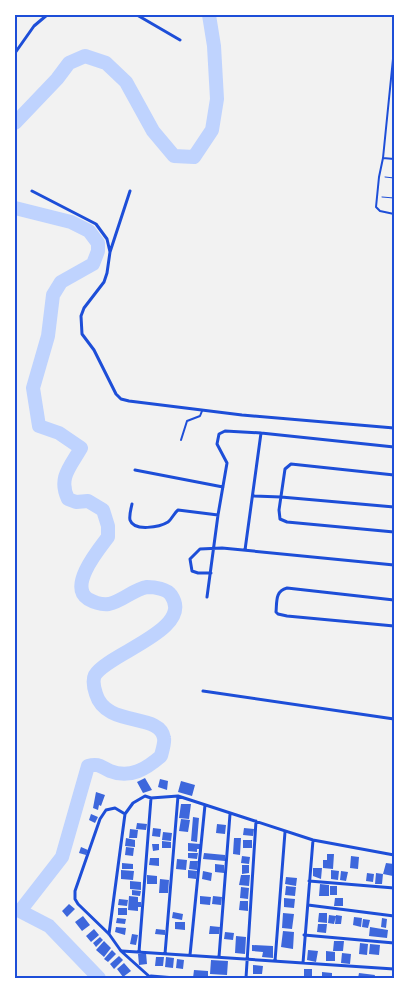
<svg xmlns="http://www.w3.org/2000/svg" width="409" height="993" viewBox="0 0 409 993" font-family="Karla,sans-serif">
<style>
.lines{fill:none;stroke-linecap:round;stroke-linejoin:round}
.river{stroke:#bfd3fe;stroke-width:14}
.building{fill:#3d67dc}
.path{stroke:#1d4ed8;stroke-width:1}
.service{stroke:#1d4ed8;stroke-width:2}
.minor{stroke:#1d4ed8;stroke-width:3}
.neatline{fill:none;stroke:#1d4ed8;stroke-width:2}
</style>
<rect width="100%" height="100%" fill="#f2f2f2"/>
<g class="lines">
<path class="river" d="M15,123L57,79L69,63L85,56L106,63L126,82L153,131L174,156L194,157L212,130L217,99L214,46L209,15
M15,208L71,222L89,231L98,243V251L93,264L61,282L53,295L48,336L33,388L39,426L59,433L81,448C70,467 58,478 68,499L76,502L88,501L103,510L108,526V537C99,549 68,586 88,599C95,603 101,605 109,604C123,601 134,589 147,587C155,587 167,589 171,595C195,630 108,653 95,675C92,681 94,688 96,694C106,728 160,712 164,738C165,743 162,751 161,756C146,769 130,779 110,771C101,767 99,763 88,766L62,857L20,911L49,926L99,978"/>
</g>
<path class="building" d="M145,778L152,790L143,793L137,782Z
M160,779L168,781L167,790L158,787Z
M181,781L195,785L192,796L178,792Z
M96,792L105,795L101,806L99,805L98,810L93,808Z
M181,804H191L189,819L179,818Z
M91,814L98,817L95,823L89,820Z
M193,817L199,818L197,842L191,841Z
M181,819L190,820L188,832L179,831Z
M137,823L147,824L146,830L136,829Z
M217,824L226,825L225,834L216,833Z
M153,828L161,829L160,837L152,836Z
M244,828L254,829L253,836L243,835Z
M130,829L138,830L137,838H129Z
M163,832L172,833L171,841L162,840Z
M126,838L135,840V847L125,846Z
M234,838H241L240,855L233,854Z
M243,840H252V848H243Z
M162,841L171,842V848H162Z
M188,843L200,844V849H197V852L188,851Z
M152,844H159V850L153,851Z
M81,847L88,850L86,855L79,853Z
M126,847L134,848L133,856L125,855Z
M188,853H198L197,859L188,858Z
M204,853L225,855V861L203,859Z
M327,854H334L333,869L323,868V860H327Z
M242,856L250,857L249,864L241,863Z
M351,856L359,857L358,869L350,868Z
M150,858H159V866L149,865Z
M177,859L187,860L186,870L176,869Z
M190,861H198L197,870L189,869Z
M122,863L133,864V869H122Z
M386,863L394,864L393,876L383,874Z
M215,864L224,865V873L215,872Z
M242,865H249V873L242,874Z
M313,868H322L321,879L313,876Z
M121,870L134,871L133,880L121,879Z
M188,870L197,871L196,879L188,878Z
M331,870L339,871L338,880L331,879Z
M203,871L212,873L211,881L202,879Z
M341,871L348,872L346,881L340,880Z
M367,873L374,874L373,882L366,881Z
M376,873L383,874L382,884H375Z
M147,875L157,876V884H147Z
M241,875H250L249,886L239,885Z
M286,877L297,878L296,886L285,884Z
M160,879L169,880L168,893H159Z
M130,881L141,882V890L130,889Z
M320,884L329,885V896H319Z
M286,886L296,887L295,896L285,895Z
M330,886H337V895H330Z
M241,887L249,888L248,899L240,898Z
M132,890L141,891L140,896L132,895Z
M129,896L138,897V902H141V907H138V911L128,910Z
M200,896L211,897L210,905L200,904Z
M213,896L222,897L221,905L212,904Z
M284,898L295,899L294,908L284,907Z
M335,898H343V906H334Z
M119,899L128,900L127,906L118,905Z
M240,901H248V911L239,910Z
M69,904L75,909L67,917L62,911Z
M118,908H127V915H118Z
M173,912L183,914L182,920L172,918Z
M283,913L294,914L292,929L282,928Z
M319,913H327V923L318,922Z
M329,915L336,916L334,924L328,923Z
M336,915L342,916L341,924H335Z
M83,916L90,925L82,931L75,922Z
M354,917L362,918L361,927L353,925Z
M117,918L126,919L125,924L116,923Z
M382,918L387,919L386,928L381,927Z
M363,919L370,920L368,928L362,927Z
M175,922H185V930L175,929Z
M318,924H327L326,933L317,932Z
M210,926L220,927L219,934H209Z
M116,927L126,928L125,935L115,932Z
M370,927L388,930L387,938L369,936Z
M94,929L99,935L91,942L86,936Z
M156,929L165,930V935L155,934Z
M283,931L294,932L293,949L281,947Z
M225,932L234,933L233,940L224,939Z
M132,934L138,935L136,945L130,944Z
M236,936L246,937L245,954L235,953Z
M100,937L103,940L96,947L93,943Z
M104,941L111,948L104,957L96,950Z
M334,941H344L343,951H333Z
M360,943L368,944L367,955L359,954Z
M370,944L380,945L379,955L369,954Z
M252,945L273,946V958L262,957L263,952L252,951Z
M112,950L116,954L108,962L104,959Z
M308,950L318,951L316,962L307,960Z
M326,951L335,952V961H326Z
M146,953L147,964L139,965L138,954Z
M342,953L351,954L350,964L341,963Z
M119,956L123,960L114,969L110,964Z
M156,957H164L163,966H155Z
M166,957L174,958L173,968L165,967Z
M177,959L184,960L183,969L176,968Z
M211,960L228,961L227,975L210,974Z
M124,963L131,971L123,977L117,969Z
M253,965L263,966L262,974H253Z
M304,969H312V977L304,976Z
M194,970L208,971V978H193Z
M322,972L332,973V978H322Z
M359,973L375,975L374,978H358Z"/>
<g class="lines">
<path class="path" d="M385,177L394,178
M382,197L394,198"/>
<path class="service" d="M394,49L383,158L379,177L376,207L380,211L394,214
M383,158L394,159
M181,440L187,421L200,416L202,411"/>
<path class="minor" d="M137,15L180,40
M15,53L34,26L47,15
M32,191L96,224L107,239L110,252L107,273L104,282L84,308L81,316L82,334L94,350L116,394L121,399L129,401L242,415L394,428
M110,252L130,191
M135,470L223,487
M394,475L291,464L285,469L279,510L280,519L287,522L394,532
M253,496L281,497L394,507
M132,504C131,509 129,515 130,520C134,532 160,527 168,522C172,519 174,513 178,510L218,515
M245,550L261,433
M211,573H198L192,571L190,559L200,549L222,548L394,565
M207,597L218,515L227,463L217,444L219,434L225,431L261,433L394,447
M394,600L287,588C275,591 277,602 276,612L278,614L287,616L394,626
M203,691L394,719
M309,881L394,888
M308,905L394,916
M109,934L125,814
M304,935L394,943
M122,951L394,969
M139,952L151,798
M165,954L178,796
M190,955L205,805
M219,957L230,814
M275,961L285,832
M303,963L313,840
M151,976L175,978
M151,978L121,951L109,934L78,904L75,899V891L100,819L106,810L115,808L125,814L133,803L145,796L151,798L178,796L313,840L394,855
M246,978L256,821"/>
</g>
<rect width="409" height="993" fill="none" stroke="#ffffff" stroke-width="32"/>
<rect x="16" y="16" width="377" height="961" class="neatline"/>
</svg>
